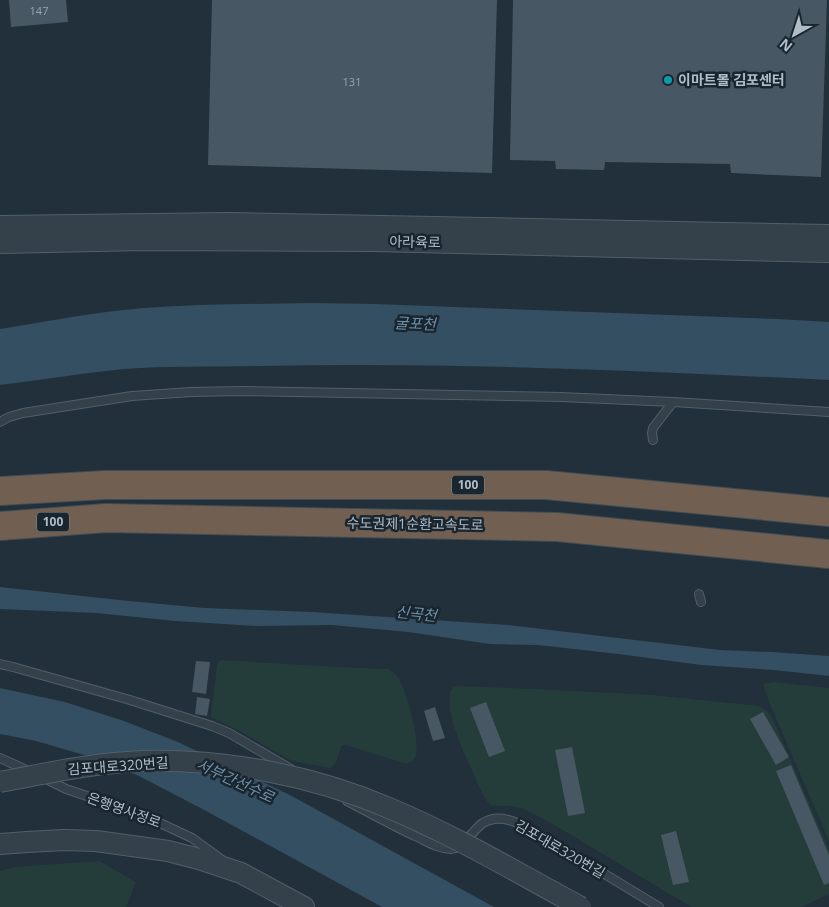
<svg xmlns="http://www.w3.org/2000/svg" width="829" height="907" viewBox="0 0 829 907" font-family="'Open Sans','Noto Sans KR',sans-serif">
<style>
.green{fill:#243d3b}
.water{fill:#344e62}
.building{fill:#475864}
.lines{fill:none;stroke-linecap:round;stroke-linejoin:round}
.service-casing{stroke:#535f68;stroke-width:10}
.tertiary-casing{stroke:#535f68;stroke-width:22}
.motorway-casing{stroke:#404c55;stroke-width:30}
.service{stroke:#35414a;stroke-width:8}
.tertiary{stroke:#35414a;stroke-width:20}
.motorway{stroke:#716051;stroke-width:28}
.tertiary-bridge-casing{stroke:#535f68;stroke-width:22;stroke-linecap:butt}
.tertiary-bridge{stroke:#35414a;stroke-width:20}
.culture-dot{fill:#0f9aa8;stroke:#1a262f;stroke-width:2}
.labels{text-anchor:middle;stroke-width:5;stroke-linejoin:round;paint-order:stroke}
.number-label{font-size:11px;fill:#96a3ae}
.shield{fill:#1a262f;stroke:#838f99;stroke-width:1}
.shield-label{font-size:12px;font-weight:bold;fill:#b0bcc7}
.poi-label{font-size:14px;font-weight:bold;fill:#b0bcc7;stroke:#1a262f;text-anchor:start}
.street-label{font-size:14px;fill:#b0bcc7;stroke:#1a262f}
.water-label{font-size:15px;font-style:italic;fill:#6f92ab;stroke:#1a262f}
</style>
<rect width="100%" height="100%" fill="#21303a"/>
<path class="green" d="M222,660L338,667L388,669C393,671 396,674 399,679C407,692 420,741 416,755C414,761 410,763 404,763L346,745H342C338,753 338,764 330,768L297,762L288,759L240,731L212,718L211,714L217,664L219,661Z
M773,682L829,688V841L769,702L763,684Z
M459,686L532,689L652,695L759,706C769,710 772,717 776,726L829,849V894L802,907H692L666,892L558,827L532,813L520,808L512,806H497L491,805L487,801L482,793L462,748L454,727L450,709V691L454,687Z
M99,861L136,882L126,907H0V871L15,867Z"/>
<path class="water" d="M312,303L375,304L778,319L829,322V380C640,371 451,362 262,366C216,367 170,366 124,369C83,373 41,380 0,385V329C48,321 96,312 144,308C200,304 256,304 312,303Z
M0,587L129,601L205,608L312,612L508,625L720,650L772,652L829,656V676L774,670L701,665L618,654L538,645L490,644L408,632L332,625L258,626L175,621L96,613L0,609Z
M0,688L65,702L124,721L178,742L290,795L494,907H382L208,812L139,776L84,755L36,741L0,734Z"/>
<path class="building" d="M9,0H66L68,22L11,27Z
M212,0H497L492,173L208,165Z
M513,0H827L821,177L731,173L730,164L605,162L604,170L556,169L555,161L510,160Z
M196,661L210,662L206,694L192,692Z
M197,697L210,699L207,716L195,714Z
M486,702L505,751L489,757L470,708Z
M435,707L445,738L433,741L424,711Z
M763,712L789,757L776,765L750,719Z
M572,747L585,813L568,816L555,750Z
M791,765L829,855V883L824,885L776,771Z
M676,831L689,882L673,885L661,835Z"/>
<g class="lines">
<defs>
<path id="service" d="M0,422L9,417L23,413L132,396L191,392L242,391L561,397L673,402L829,412
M653,440L652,433L653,428L673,402
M699,594L701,602
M0,664L13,667L130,700L212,726L229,733L291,769
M0,758L31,772
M44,778L66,789L143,815L192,838L221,859
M347,801C370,813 392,825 415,836C427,841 438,849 451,849C457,849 463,844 467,839C472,834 477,827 483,823C501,812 520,824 537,833L659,907"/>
<path id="tertiary" d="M0,226L229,223L829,235
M0,243L145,240L372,241L829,252
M0,844L27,842L64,840L96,841L168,851L199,859L241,873L304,907"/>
<path id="motorway" d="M0,491L105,485H546L829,512
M0,526L106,518L557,527L829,554"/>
</defs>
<use href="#service" class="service-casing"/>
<use href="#tertiary" class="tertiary-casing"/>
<use href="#motorway" class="motorway-casing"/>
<use href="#service" class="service"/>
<use href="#tertiary" class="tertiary"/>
<use href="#motorway" class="motorway"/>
<defs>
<path id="tertiary-bridge" d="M0,782C47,773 94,763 142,761C226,759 312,775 389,808C456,836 518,873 581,907"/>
</defs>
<use href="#tertiary-bridge" class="tertiary-bridge-casing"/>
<use href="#tertiary-bridge" class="tertiary-bridge"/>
</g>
<circle class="culture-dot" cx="668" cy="80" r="5"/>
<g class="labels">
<g class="number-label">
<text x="39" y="15">147</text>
<text x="352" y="86">131</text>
</g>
<g class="shield">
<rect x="452" y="475.5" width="32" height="19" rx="4"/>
<rect x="37" y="512.5" width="32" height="19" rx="4"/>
</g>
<g class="shield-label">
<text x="468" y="489">100</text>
<text x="53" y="526">100</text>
</g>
<g class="poi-label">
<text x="678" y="85">이마트몰 김포센터</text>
</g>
<g class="street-label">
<text transform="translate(415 242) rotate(1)" y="5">아라육로</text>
<text transform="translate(415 524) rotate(1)" y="5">수도권제1순환고속도로</text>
<text transform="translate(118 766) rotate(-4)" y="5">김포대로320번길</text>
<text transform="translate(124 810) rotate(20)" y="5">은행영사정로</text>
<text transform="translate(560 849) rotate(30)" y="5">김포대로320번길</text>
</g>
<g class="water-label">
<text transform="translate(415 324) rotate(2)" y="5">굴포천</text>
<text transform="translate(416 614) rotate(6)" y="5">신곡천</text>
<text transform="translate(235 781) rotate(25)" y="5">서부간선수로</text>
</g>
</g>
<g transform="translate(794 35) rotate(219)" stroke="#1a262f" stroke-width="4" paint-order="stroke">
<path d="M0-4L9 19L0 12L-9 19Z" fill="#b0bcc7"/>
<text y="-8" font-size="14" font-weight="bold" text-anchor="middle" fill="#b0bcc7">N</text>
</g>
</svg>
